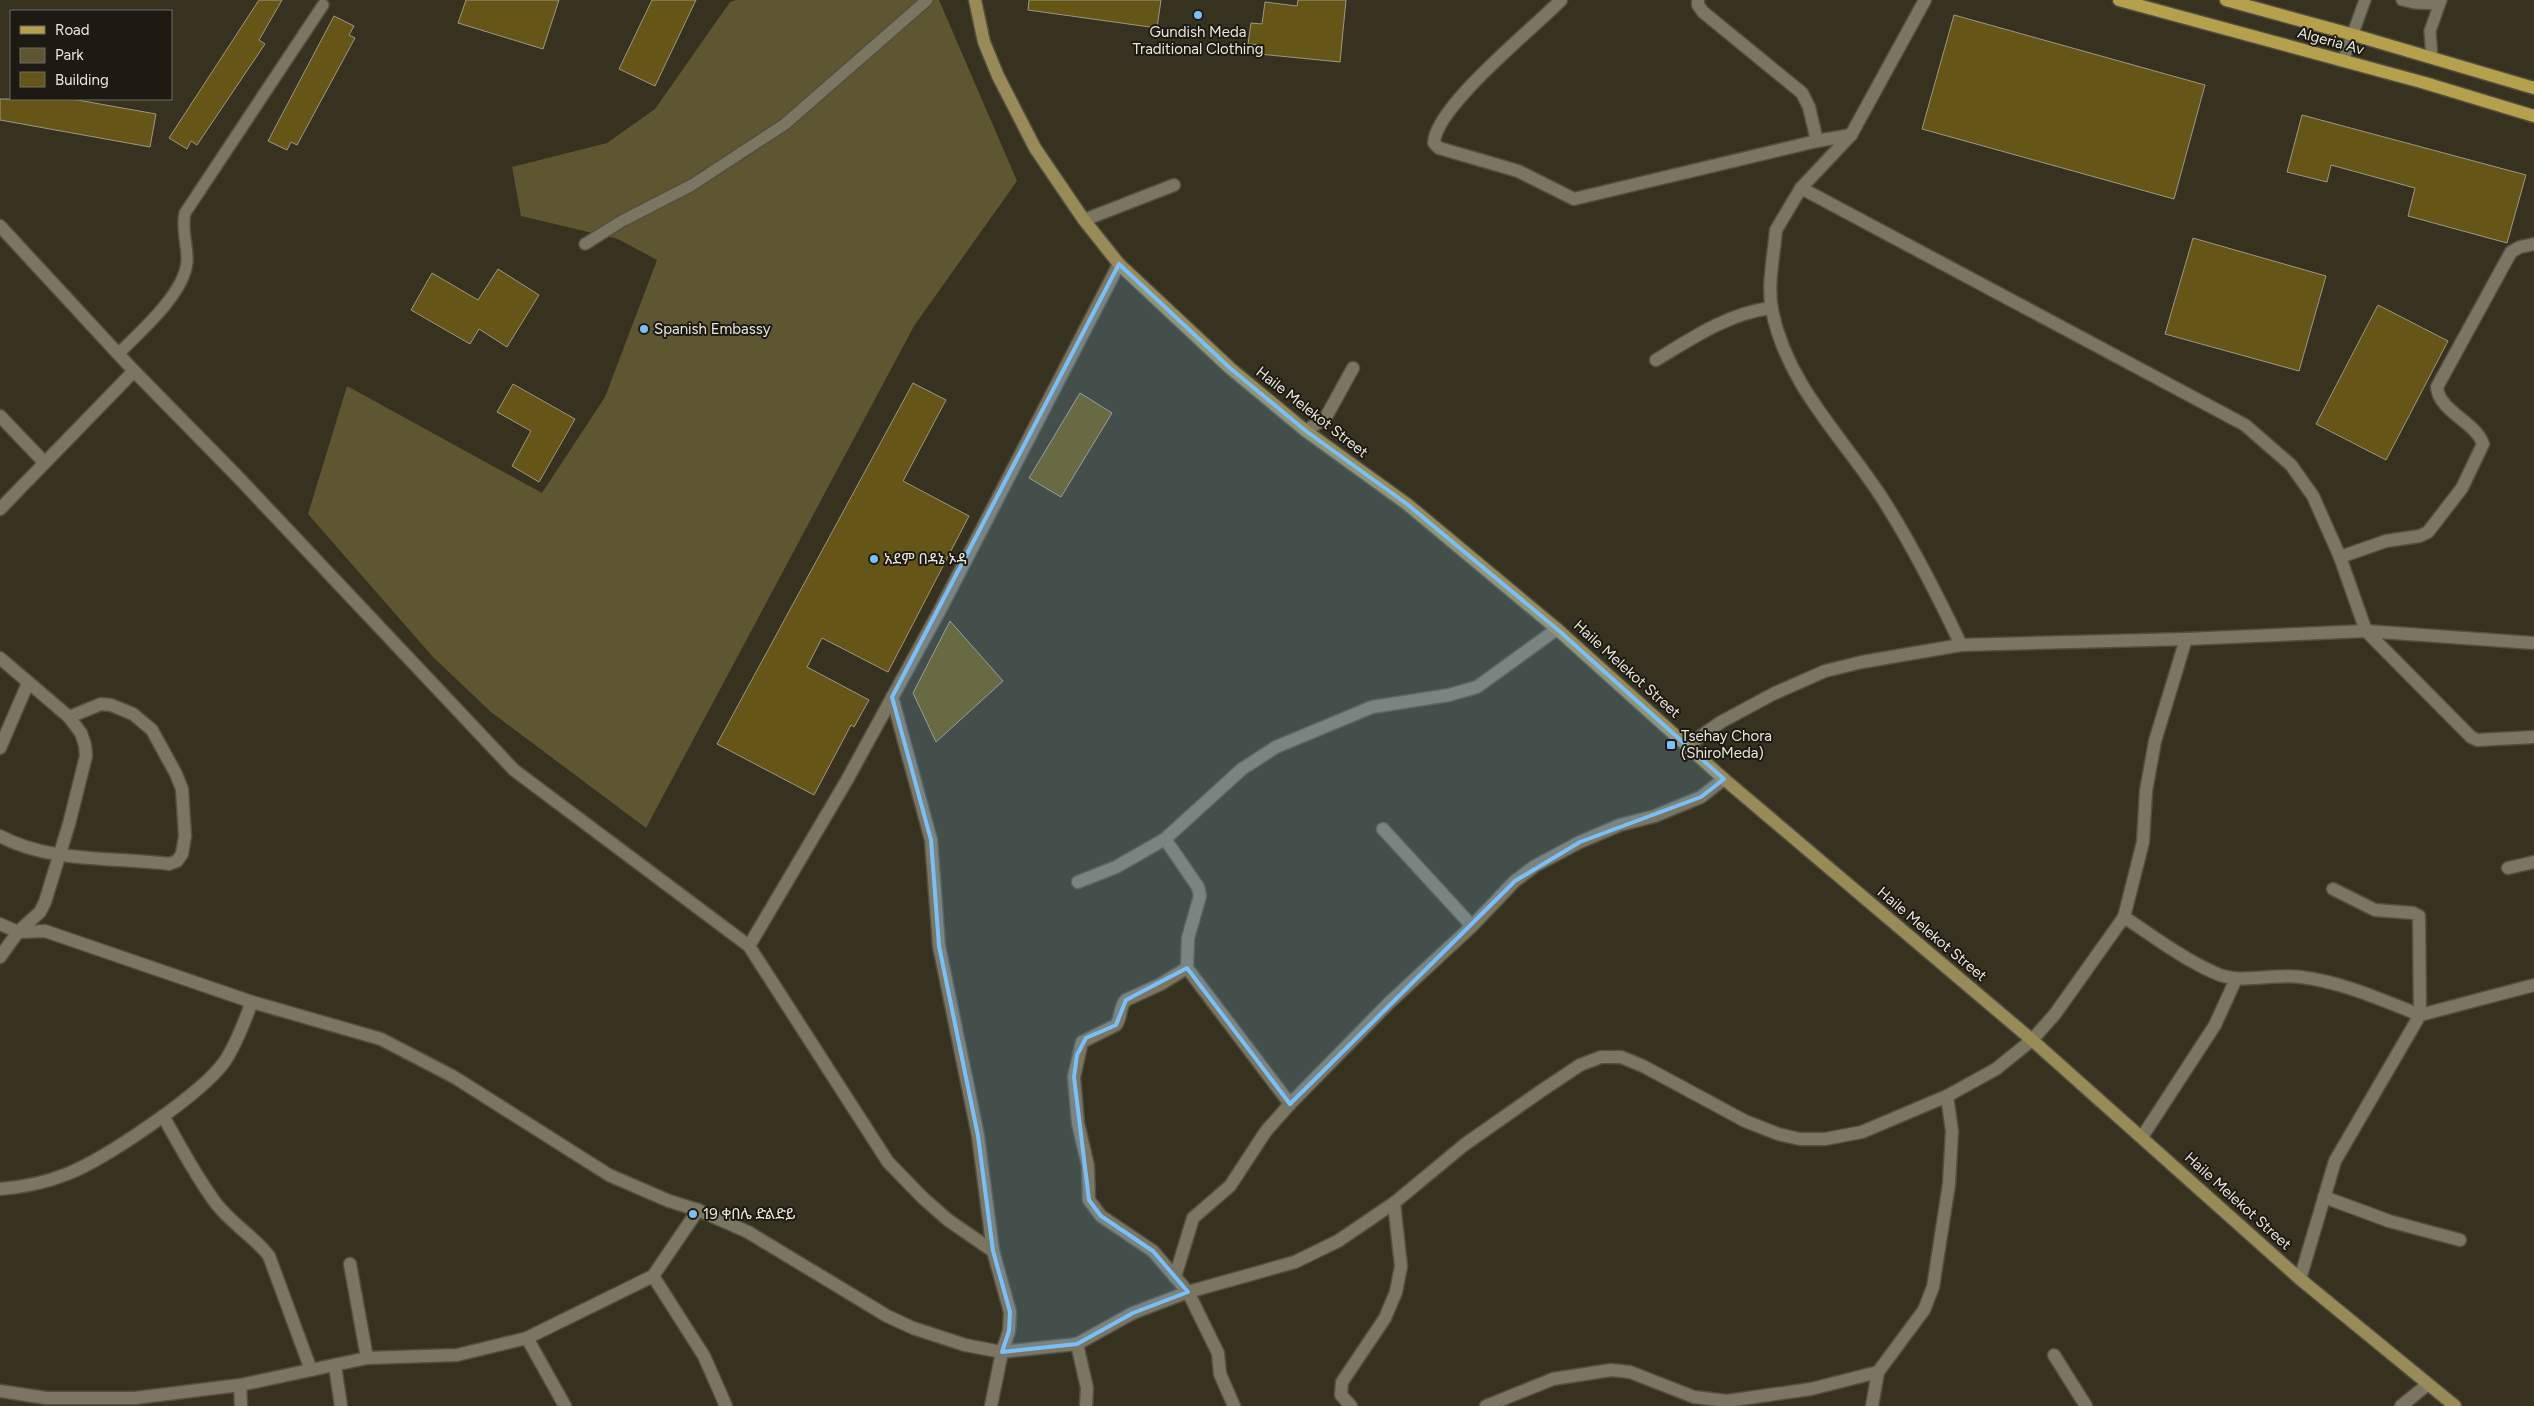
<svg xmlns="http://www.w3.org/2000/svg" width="2534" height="1406" font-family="Figtree,'Noto Sans Ethiopic',sans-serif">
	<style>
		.green { fill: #5e5531 }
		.building { fill: #655617; stroke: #9d9783 }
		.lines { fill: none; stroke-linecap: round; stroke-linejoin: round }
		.service-casing { stroke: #534f40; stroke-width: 14 }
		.minor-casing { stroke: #534f40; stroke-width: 15 }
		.secondary-casing { stroke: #534f40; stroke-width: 15 }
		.primary-casing { stroke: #534f40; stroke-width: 15 }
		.service { stroke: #7b7662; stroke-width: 11 }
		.minor { stroke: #7b7662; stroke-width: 12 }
		.secondary { stroke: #988b57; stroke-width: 12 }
		.primary { stroke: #b5a04c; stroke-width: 12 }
		.marked { fill: #79bff8; fill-opacity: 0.2; stroke: #79bff8; stroke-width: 4; stroke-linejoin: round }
		.poi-dot { fill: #79bff8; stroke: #1c1a12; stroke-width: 2 }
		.labels { text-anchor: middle; stroke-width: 4; stroke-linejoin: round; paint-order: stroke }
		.poi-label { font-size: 15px; fill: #e9e6db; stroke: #1c1a12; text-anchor: start }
		.street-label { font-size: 15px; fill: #e9e6db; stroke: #1c1a12 }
	</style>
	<rect width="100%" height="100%" fill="#373220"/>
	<path class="green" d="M 736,0 L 939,0 L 1017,181 L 914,326 L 646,828 L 491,712 L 433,657 L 308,514 L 347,386 L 542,493 L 605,397 L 657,260 L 618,239 L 521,216 L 512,167 L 607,143 L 655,109 L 730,2 Z"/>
	<g class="building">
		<path d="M 259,0 L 282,0 L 259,40 L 265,44 L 197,145 L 191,141 L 187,149 L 169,138 Z"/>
		<path d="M 466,0 L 559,0 L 543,49 L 458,23 Z"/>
		<path d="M 652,0 L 696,0 L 655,86 L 619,69 Z"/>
		<path d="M 1029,0 L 1161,0 L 1157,28 L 1028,10 Z"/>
		<path d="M 1298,0 L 1346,0 L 1340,62 L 1259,54 L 1260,45 L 1248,44 L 1251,23 L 1262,24 L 1265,2 L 1297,6 Z"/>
		<path d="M 1954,15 L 2205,85 L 2174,199 L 1922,129 Z"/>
		<path d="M 334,16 L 354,26 L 349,35 L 355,38 L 297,145 L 291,142 L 287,150 L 268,141 Z"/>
		<path d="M 0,99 L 72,99 L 156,114 L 150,147 L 0,120 Z"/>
		<path d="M 2302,115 L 2526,175 L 2507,243 L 2408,216 L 2415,188 L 2331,165 L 2327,182 L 2287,172 Z"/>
		<path d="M 2193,238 L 2326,276 L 2299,371 L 2165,334 Z"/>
		<path d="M 498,269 L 539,295 L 507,347 L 479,329 L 470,344 L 411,310 L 432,273 L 478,300 Z"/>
		<path d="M 2378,305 L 2448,341 L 2386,460 L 2316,424 Z"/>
		<path d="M 913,383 L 946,400 L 903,481 L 969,516 L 888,672 L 822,638 L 807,667 L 869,700 L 854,727 L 851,725 L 814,795 L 717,744 Z"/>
		<path d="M 513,384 L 575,419 L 539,482 L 512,466 L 531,431 L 497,412 Z"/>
		<path d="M 1080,393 L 1112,413 L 1061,497 L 1029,478 Z"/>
		<path d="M 950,621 L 1003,681 L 936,742 L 913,693 Z"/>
	</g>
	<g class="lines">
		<defs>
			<g id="service">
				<path d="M 2402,0 L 2415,3 L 2439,4"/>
				<path d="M 2432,58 L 2430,31 L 2441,0"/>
				<path d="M 2343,61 L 2365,0"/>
				<path d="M 585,244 L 622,221 L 692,185 L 785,124 L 927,0"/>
				<path d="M 118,354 C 140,332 184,294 187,262 C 188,246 181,229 185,213 L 323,5"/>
			</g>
			<g id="minor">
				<path d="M 1561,0 C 1534,28 1435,107 1434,143 L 1439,148 L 1518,171 L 1574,199 L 1817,141 L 1851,135"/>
				<path d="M 1698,0 L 1698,5 L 1703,12 L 1802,93 L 1809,107 L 1817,141"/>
				<path d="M 1925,0 L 1851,135 L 1801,188 L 1776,230 C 1774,255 1767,285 1772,310 C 1787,386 1844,438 1884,501 C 1913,547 1938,596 1961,645"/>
				<path d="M 1801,188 L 2245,425 L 2291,465 L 2313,496 L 2340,557 L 2366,631 L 2471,737 L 2477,740 L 2534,737"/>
				<path d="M 1084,220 L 1174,185"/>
				<path d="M 0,226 L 134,371 L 237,476 L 514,770 L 749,946 L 888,1162 L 923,1198 L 948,1220 L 993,1251 L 1010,1312 L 1009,1331 L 1002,1352 L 991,1406"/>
				<path d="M 1656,360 C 1692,338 1729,313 1771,308"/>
				<path d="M 0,416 L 44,462"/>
				<path d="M 1306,431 L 1326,417 L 1353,368"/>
				<path d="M 0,509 L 134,371"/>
				<path d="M 2340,557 L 2386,541 L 2420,536 L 2428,532 L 2462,488 L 2483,444 C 2475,421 2439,412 2437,387 L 2511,252 L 2520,247 L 2534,244"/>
				<path d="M 0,658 L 69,717 L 81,733 L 85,745 L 86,756 L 69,824 L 45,902 L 40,912 L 18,932 L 0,957"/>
				<path d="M 892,697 L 931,840 L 939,946 L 978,1136 L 993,1251"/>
				<path d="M 1687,746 L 1721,722 L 1773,694 L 1825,671 L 1862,662 L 1961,645 L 2186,639 L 2366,631 L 2534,643"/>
				<path d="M 0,748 L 28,683"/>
				<path d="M 1383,829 L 1472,926"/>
				<path d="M 0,836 C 50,863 114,857 169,864 L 177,861 L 182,854 L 185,836 L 182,789 L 176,774 L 152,730 L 133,714 L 111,705 L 101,704 L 69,717"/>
				<path d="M 2508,868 L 2534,862"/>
				<path d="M 1078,882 L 1116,867 L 1165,839"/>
				<path d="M 2124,917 L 2143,842 L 2146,791 L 2155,741 L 2186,639"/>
				<path d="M 0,924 L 18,932 L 45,931 L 252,1002 L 381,1039 L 454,1077 L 609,1175 L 669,1201 L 698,1210 L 748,1232 L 887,1316 L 913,1328 L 965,1345 L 1002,1352 L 1077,1344 L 1133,1313 L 1188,1292 L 1295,1262 L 1338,1241 L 1394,1203 L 1464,1145 L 1541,1091 L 1580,1065 L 1601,1057 L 1621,1057 L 1643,1066 L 1745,1121 L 1778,1134 L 1800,1139 L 1825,1139 L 1862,1132 L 1947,1096 L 1996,1069 L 2032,1040 L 2055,1014 L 2124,917 C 2153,936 2183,959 2215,973 C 2241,985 2272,973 2301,977 C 2342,982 2382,1000 2420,1015 L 2419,916 L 2413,913 L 2375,910 L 2333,889"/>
				<path d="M 749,946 L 847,780 L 941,608 L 1119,264"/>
				<path d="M 1187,968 L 1188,938 L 1200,896 L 1198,887 L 1165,839 L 1242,769 L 1276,747 L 1372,707 L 1449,695 L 1477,687 L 1557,629"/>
				<path d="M 163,1116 C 179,1144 195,1175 215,1202 C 230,1223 254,1236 269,1256 L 311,1370"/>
				<path d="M 2142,1137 L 2215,1025 L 2236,979"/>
				<path d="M 0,1189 C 23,1187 45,1183 67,1174 C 105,1159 202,1094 225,1061 C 237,1043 244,1022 252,1002"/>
				<path d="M 2324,1197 L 2389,1221 L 2460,1240"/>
				<path d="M 350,1264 L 367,1358"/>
				<path d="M 653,1276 L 704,1356 L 726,1406"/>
				<path d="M 1175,1277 L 1193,1218 L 1230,1186 L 1266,1131 L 1290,1104"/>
				<path d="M 2300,1279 L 2335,1161 L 2420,1015 L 2534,985"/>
				<path d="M 527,1338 L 565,1406"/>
				<path d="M 1077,1344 L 1087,1388 L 1086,1406"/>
				<path d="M 2054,1355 L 2086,1406"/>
				<path d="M 335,1366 L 341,1406"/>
				<path d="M 240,1385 L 241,1406"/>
				<path d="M 0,1391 L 46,1398 L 135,1398 L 240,1385 L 367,1358 L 457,1355 L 527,1338 L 653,1276 L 698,1210"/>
				<path d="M 1234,1406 L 1220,1374 L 1218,1353 L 1188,1292 L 1153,1251 L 1101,1216 L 1089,1200 L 1088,1166 L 1078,1123 L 1074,1077 L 1082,1042 L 1116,1025 C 1122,1017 1119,1007 1126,1000 L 1161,984 L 1187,968 L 1290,1104 L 1389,1003 L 1472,926 L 1515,881 L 1535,866 L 1580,842 L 1620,825 L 1655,816 L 1701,797 L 1724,779"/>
				<path d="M 1351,1406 L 1341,1395 L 1342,1382 L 1385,1318 L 1396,1292 L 1401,1266 L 1394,1203"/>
				<path d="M 1486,1406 L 1553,1379 L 1611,1370 L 1630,1372 L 1694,1397 L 1727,1401 L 1811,1389 L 1878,1372"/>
				<path d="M 1872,1406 L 1878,1372 L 1924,1310 L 1933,1287 L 1949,1184 L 1952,1131 L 1947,1096"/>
				<path d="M 2401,1406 L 2427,1385"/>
			</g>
			<path id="secondary" d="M 975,0 L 984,42 L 998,76 L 1035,148 L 1084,220 L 1119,264 L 1230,368 L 1306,431 L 1407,504 L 1557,629 L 1724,779 L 2032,1040 L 2300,1279 L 2455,1406"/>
			<g id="primary">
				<path d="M 2119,0 L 2425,83 L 2534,116"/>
				<path d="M 2226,0 L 2354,35 L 2534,88"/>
			</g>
		</defs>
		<use href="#service" class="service-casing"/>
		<use href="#minor" class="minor-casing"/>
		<use href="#secondary" class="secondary-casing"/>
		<use href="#primary" class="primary-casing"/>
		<use href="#service" class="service"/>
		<use href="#minor" class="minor"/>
		<use href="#secondary" class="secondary"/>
		<use href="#primary" class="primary"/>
	</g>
	<path class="marked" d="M 1119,264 L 1230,368 L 1306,431 L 1407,504 L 1557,629 L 1724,779 L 1701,797 L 1580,842 L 1515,881 L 1290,1104 L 1187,968 L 1126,1000 L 1116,1025 L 1086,1038 L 1077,1055 L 1074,1077 L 1089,1200 L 1101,1216 L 1153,1251 L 1188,1292 L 1133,1313 L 1077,1344 L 1002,1352 L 1009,1331 L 1010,1312 L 993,1251 L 978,1136 L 939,946 L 931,840 L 892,697 Z"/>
	<g class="poi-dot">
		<circle cx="1198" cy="15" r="5"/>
		<circle cx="644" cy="329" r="5"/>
		<circle cx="874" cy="559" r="5"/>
		<rect x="1666" y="740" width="10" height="10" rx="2.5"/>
		<circle cx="693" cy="1214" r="5"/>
	</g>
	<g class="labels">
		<g class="poi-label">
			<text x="1198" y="37" text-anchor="middle">Gundish Meda<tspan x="1198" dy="17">Traditional Clothing</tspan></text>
			<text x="654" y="334">Spanish Embassy</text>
			<text x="884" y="564">አደም በዳኔ ኦዳ</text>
			<text x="1681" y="741">Tsehay Chora<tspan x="1681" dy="17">(ShiroMeda)</tspan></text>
			<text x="703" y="1219">19 ቀበሌ ድልድይ</text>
		</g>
		<g class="street-label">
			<text transform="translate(2331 41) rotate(15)" y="5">Algeria Av</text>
			<text transform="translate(1312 412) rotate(38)" y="5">Haile Melekot Street</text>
			<text transform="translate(1627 669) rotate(42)" y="5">Haile Melekot Street</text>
			<text transform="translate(1932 934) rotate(40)" y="5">Haile Melekot Street</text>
			<text transform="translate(2238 1201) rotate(42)" y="5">Haile Melekot Street</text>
		</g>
	</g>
	<rect x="10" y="10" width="162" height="90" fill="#1c1a12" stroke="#6e6c62"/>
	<rect x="20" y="26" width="25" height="8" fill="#b5a04c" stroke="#6e6c62"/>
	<text x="55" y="35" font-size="15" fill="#e9e6db">Road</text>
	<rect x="20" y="48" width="25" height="15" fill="#5e5531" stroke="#6e6c62"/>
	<text x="55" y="60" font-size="15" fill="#e9e6db">Park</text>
	<rect x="20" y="72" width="25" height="15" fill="#655617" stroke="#6e6c62"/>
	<text x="55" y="85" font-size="15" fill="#e9e6db">Building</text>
</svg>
